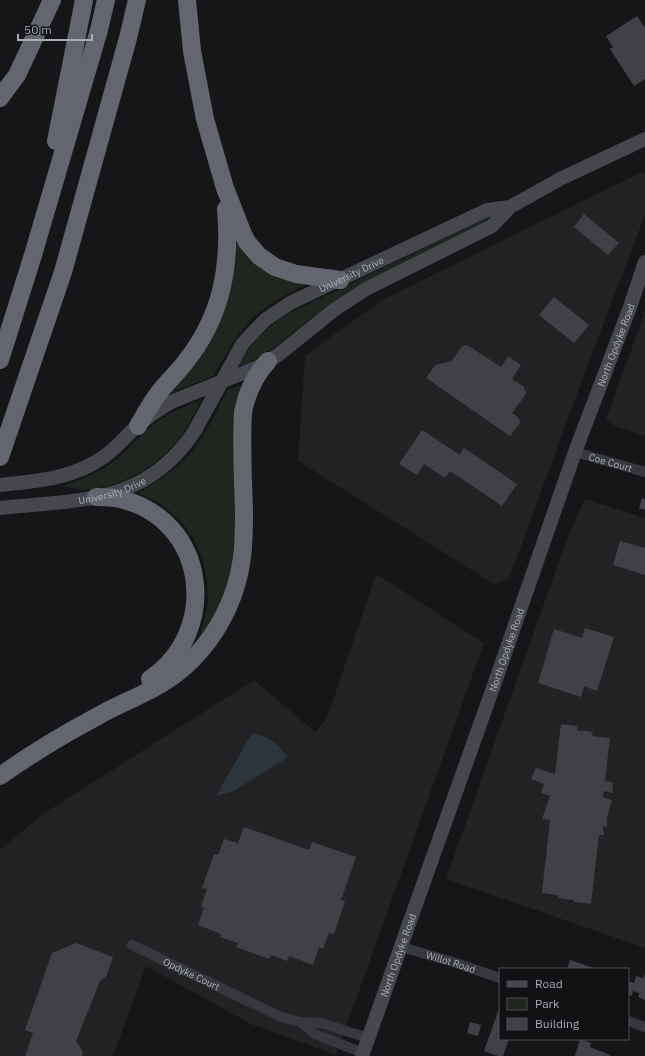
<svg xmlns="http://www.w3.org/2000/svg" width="645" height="1056" font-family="'IBM Plex Sans',sans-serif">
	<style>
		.built { fill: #222225 }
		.green { fill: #1e261f }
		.water { fill: #2c353c }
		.building { fill: #404145 }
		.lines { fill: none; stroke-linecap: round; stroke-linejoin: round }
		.minor { stroke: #37383d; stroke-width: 10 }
		.secondary { stroke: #45474d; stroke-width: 14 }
		.motorway { stroke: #63666e; stroke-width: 18 }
		.labels { text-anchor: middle; stroke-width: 3; stroke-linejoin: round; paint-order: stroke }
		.street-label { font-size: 10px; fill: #a8adb8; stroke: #111113 }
	</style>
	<rect width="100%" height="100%" fill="#161618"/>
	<g class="built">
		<path d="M 642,172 L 645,176 L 645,215 L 584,375 L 509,579 L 494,584 L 298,461 L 305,356 L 382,300 Z"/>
		<path d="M 645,312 L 645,436 L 614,426 L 606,419 Z"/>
		<path d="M 585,499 L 645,518 L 645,948 L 446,879 L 568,536 Z"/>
		<path d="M 376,574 L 484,643 L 336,1055 L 251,1024 L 146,966 L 113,1056 L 0,1056 L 0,850 L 43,814 L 254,680 L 315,732 L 327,718 Z"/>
	</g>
	<g class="green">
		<path d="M 490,216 L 491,218 L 479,225 L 361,284 L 325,308 L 269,351 L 250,362 L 239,366 C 248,345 266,329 284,316 Z"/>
		<path d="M 235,240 L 239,240 L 307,284 L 274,301 L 253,317 L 236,337 L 213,376 L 168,394 L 182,377 Z"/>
		<path d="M 245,384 L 238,551 L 227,596 L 199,640 L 208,603 L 207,580 L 203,560 L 194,539 L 180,520 L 161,504 L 138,493 C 162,479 186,463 201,439 C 211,424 219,406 227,390 Z"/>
		<path d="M 200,400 C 199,408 192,417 188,425 C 170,456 138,479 103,487 C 97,488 90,490 85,490 C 78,489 71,487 64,487 L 63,486 C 81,480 98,473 113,462 C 130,449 143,431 161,419 C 173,411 187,406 200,400 Z"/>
	</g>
	<path class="water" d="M 254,733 C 269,738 278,744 288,757 L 232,792 L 216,796 L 249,738 Z"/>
	<g class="building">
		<path d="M 637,16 L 645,28 L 645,79 L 634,86 L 610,49 L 613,47 L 606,36 Z"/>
		<path d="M 584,214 L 619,243 L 608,255 L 574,227 Z"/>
		<path d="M 554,297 L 589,325 L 574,343 L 539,315 Z"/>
		<path d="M 467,345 L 501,367 L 508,356 L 521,365 L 512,379 L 524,387 L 526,394 L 512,413 L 519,418 L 520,423 L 510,436 L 426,378 L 435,365 L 452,361 L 462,346 Z"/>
		<path d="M 422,430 L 460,455 L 464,448 L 517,484 L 502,506 L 450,471 L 445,478 L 424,464 L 417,475 L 399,464 Z"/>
		<path d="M 642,498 L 645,499 L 645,510 L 639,508 Z"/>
		<path d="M 620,541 L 645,548 L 645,575 L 613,565 Z"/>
		<path d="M 585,628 L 614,637 L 597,691 L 584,686 L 581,697 L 538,683 L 554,629 L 582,638 Z"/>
		<path d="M 561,724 L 577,726 L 577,730 L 593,732 L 592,736 L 610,738 L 605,781 L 612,782 L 613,793 L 604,791 L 603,797 L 612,800 L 607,817 L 607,827 L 604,826 L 603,829 L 604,835 L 599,835 L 591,904 L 574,902 L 574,900 L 558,898 L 558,895 L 542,893 L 550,820 L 542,819 L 550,796 L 541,793 L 544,784 L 531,779 L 536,768 L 555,774 Z"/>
		<path d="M 244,827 L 309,850 L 312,842 L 356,857 L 341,900 L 345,901 L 334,934 L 329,933 L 323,949 L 319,947 L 313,965 L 289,956 L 287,961 L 271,955 L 269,959 L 236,947 L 238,943 L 220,937 L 221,934 L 198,925 L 204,908 L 201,907 L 207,889 L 202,888 L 214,854 L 218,855 L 224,839 L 238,843 Z"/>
		<path d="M 76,943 L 113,957 L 106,977 L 100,981 L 76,1041 L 83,1052 L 82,1056 L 25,1056 L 33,1033 L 25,1030 L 52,953 Z"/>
		<path d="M 570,960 L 596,969 L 567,969 Z"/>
		<path d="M 645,974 L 645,1000 L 638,997 L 639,993 L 633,991 L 632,996 L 628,994 L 628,981 L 634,983 L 636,976 L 643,978 Z"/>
		<path d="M 500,1006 L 500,1039 L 509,1039 L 503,1056 L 498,1056 L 484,1051 Z"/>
		<path d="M 470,1022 L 481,1025 L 478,1036 L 467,1033 Z"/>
		<path d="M 580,1039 L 591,1043 L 590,1047 L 610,1055 L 610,1056 L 575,1056 Z"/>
	</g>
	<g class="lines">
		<g class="minor">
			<path id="s1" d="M 575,452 L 645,472"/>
			<path id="s2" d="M 132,945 L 281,1017 L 301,1022 L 321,1023 L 368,1038"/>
			<path id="s3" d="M 401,947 L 450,961 L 500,978"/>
			<path d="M 628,1021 L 645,1027"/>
			<path d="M 301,1022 L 315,1034 L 363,1053"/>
		</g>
		<g class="secondary">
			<path d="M 0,485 C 37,481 73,479 105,456 C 117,447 127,435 138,425 C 149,416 159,409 171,402 L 258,367 L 278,355 L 334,310 L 366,289 L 492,226 L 510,207 L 562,178 L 645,139"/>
			<path id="s4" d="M 0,508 C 79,499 144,506 194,432 L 243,343 L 265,320 L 290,303 L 487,210 L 510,207"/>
			<path id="s5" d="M 362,1056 L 494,685 L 575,452 L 630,307 L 645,262"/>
		</g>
		<g class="motorway">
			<path d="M 187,0 L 192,51 L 205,119 L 225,188 L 243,234 L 247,242 L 259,256 L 275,267 L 296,274 L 340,280"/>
			<path d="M 0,98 L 17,75 L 52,0"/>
			<path d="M 56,141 L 84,0"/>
			<path d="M 0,360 L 33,255 L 99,30 L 106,0"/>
			<path d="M 138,426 C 145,414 152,401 161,390 C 169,380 179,371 187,360 C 222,315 231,265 226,209"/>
			<path d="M 0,457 L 63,272 L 128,38 L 137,0"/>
			<path d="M 96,497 C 104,497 113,497 120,499 C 207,519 221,631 150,679"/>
			<path d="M 0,776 C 31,754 64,734 98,716 C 115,706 134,699 152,689 C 202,663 235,612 242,557 C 244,542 244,527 244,511 C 243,478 241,445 243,412 C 247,392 254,376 268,361"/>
		</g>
	</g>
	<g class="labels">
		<g class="street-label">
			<text dy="4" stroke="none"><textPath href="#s4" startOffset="449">University Drive</textPath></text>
			<text dy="4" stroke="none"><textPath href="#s5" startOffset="755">North Opdyke Road</textPath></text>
			<text dy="4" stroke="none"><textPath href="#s1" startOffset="37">Coe Court</textPath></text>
			<text dy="4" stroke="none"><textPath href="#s4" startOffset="114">University Drive</textPath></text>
			<text dy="4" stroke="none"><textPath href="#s5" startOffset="431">North Opdyke Road</textPath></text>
			<text dy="4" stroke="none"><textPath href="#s5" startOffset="107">North Opdyke Road</textPath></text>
			<text dy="4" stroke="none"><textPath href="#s3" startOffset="52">Willot Road</textPath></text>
			<text dy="4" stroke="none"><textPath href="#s2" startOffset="66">Opdyke Court</textPath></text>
		</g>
	</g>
	<rect x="499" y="968" width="130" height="72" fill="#111113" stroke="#4d4f55"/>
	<rect x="507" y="981" width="20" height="6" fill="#45474d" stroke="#4d4f55"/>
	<text x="535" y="988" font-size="12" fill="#a8adb8">Road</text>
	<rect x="507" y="998" width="20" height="12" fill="#1e261f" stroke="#4d4f55"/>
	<text x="535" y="1008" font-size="12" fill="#a8adb8">Park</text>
	<rect x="507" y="1018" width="20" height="12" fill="#404145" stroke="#4d4f55"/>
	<text x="535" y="1028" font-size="12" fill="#a8adb8">Building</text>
	<path d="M18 34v6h74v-6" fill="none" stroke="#a8adb8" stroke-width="2"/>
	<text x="24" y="34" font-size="12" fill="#a8adb8" stroke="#111113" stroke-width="3" paint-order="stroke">50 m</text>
</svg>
